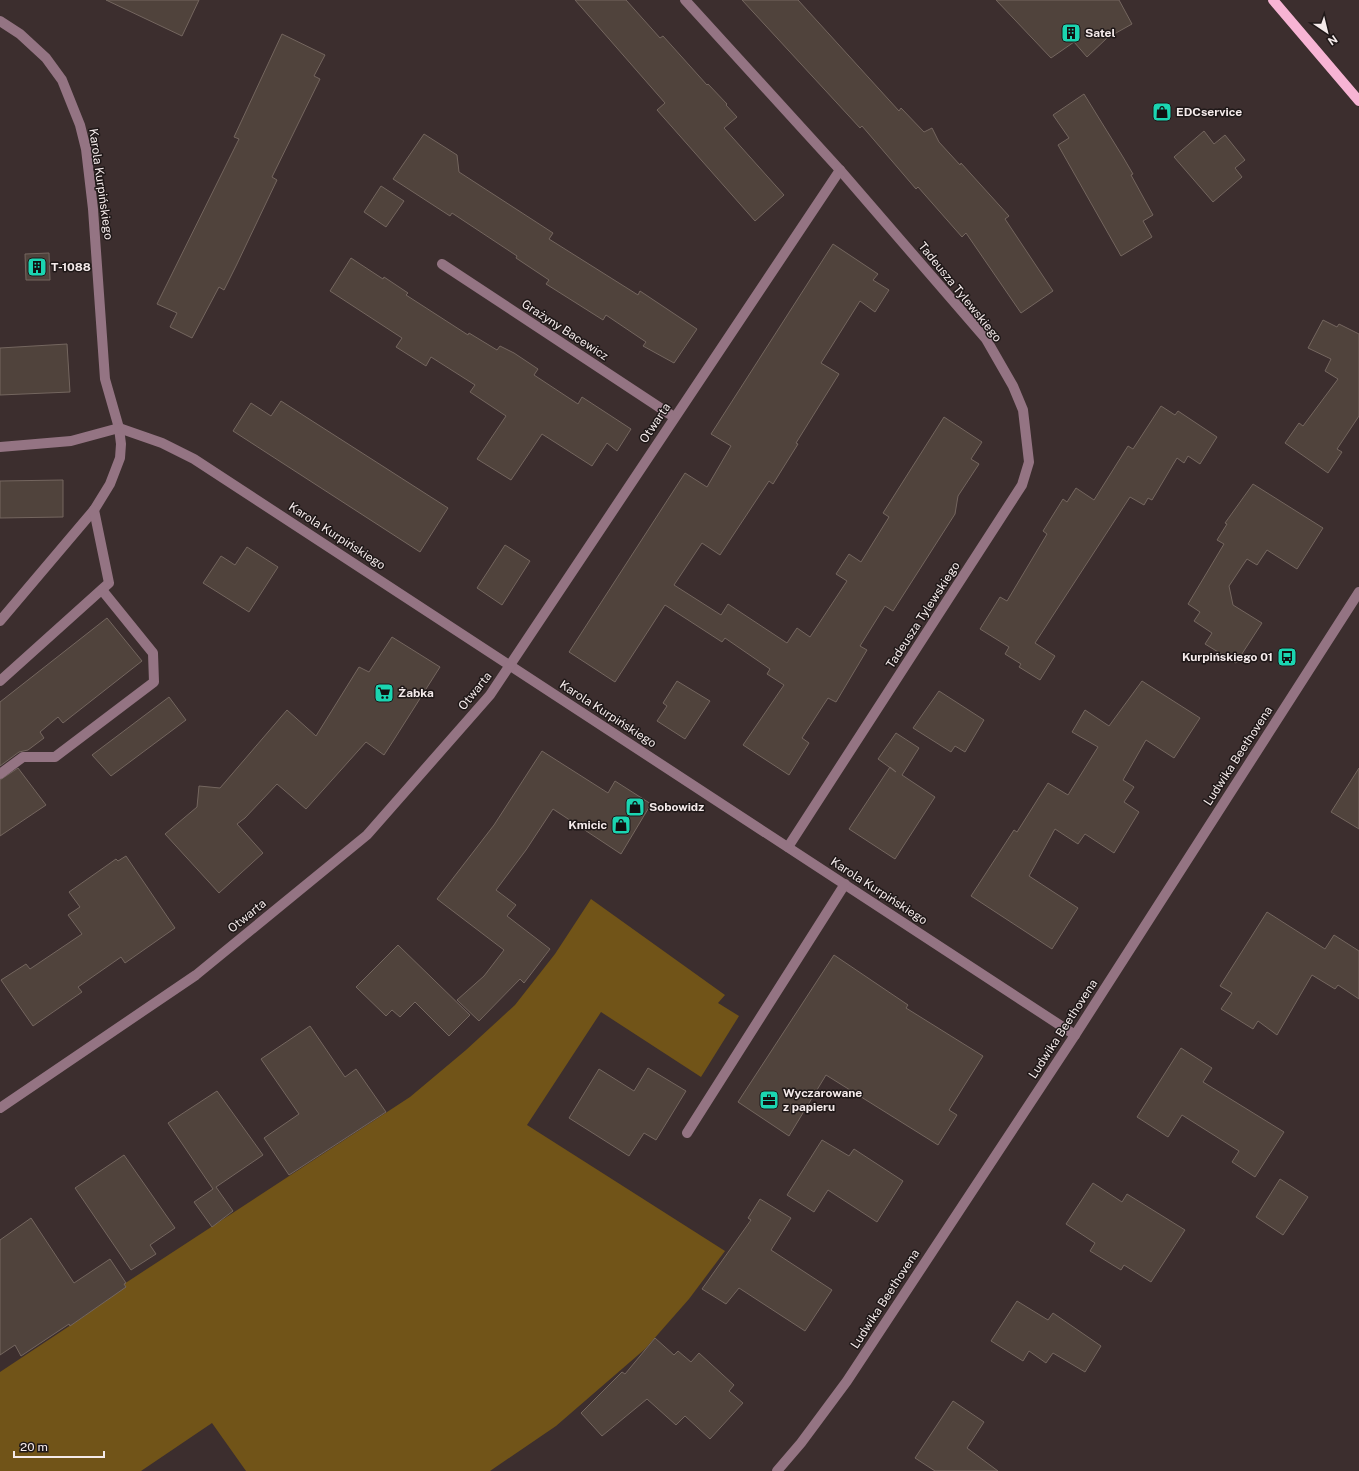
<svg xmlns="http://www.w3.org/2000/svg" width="1359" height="1471" font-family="'Public Sans',sans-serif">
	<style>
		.green { fill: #715418 }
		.building { fill: #50433c; stroke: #74665f }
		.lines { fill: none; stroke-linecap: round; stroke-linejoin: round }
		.minor { stroke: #947483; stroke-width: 10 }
		.major { stroke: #f7b4d4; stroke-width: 10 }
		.labels { text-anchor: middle; stroke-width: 3; stroke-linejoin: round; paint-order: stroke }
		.poi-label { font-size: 12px; font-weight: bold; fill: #f4eaea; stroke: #1f1818; text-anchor: start }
		.street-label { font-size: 12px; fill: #f4eaea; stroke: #1f1818 }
	</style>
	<rect width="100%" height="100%" fill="#3c2e2e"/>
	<path class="green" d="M 591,899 L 725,995 L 718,1003 L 739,1016 L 701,1077 L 601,1012 L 527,1125 L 725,1251 L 689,1299 L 645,1349 L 556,1426 L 490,1471 L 246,1471 L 212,1423 L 141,1471 L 0,1471 L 0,1372 L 86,1315 L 84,1313 L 124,1284 L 410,1097 L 466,1050 L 515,1005 L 555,954 Z"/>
	<g class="building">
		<path d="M 106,0 L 199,0 L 182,36 Z"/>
		<path d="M 575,0 L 626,0 L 660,38 L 663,36 L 707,85 L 708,84 L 727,104 L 726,105 L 737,117 L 724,128 L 784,195 L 755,221 L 657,110 L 665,103 Z"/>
		<path d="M 742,0 L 798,0 L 899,111 L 901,108 L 924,132 L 932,128 L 939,142 L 960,165 L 961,163 L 1009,216 L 1005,219 L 1053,291 L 1021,313 L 966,233 L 962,237 L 918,187 L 916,189 L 862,126 L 860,128 Z"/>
		<path d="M 996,0 L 1119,0 L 1132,24 L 1107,38 L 1087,57 L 1074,42 L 1051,58 Z"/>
		<path d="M 282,34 L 325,55 L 314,76 L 320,79 L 272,177 L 277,180 L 237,264 L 224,290 L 219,287 L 192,338 L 170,327 L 177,313 L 157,304 L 239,139 L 234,137 Z"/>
		<path d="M 1084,94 L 1123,157 L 1133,174 L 1131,175 L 1153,215 L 1143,221 L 1152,237 L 1121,256 L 1058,145 L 1069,138 L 1053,115 Z"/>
		<path d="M 1204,131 L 1214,144 L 1225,135 L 1245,160 L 1235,168 L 1242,177 L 1213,202 L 1174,157 Z"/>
		<path d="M 424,134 L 457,155 L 459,172 L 553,233 L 549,239 L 638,295 L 640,291 L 697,329 L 674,363 L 643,346 L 646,342 L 606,315 L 603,320 L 546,284 L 549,280 L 516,258 L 517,256 L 452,213 L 450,216 L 393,179 Z"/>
		<path d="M 381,186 L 404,201 L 386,227 L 364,212 Z"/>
		<path d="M 833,244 L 878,274 L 873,280 L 889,290 L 875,312 L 860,301 L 821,363 L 839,374 L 796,443 L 798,444 L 773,484 L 769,481 L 720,555 L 702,543 L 674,585 L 721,615 L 728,604 L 787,643 L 797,628 L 810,637 L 847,581 L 836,574 L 849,554 L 861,562 L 889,517 L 883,513 L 944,417 L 982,442 L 971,459 L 979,464 L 958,496 L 955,514 L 893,611 L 885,606 L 860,646 L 867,650 L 836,702 L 828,698 L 802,738 L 809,743 L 789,775 L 743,745 L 784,685 L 767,674 L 770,669 L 725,638 L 722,642 L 665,605 L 615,682 L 569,652 L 685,473 L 707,487 L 731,446 L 711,434 Z"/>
		<path d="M 49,253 L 50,280 L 26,280 L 25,254 Z"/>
		<path d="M 351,258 L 383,279 L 384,277 L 408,293 L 406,295 L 468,335 L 469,333 L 497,350 L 500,346 L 514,353 L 538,369 L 534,375 L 578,404 L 582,397 L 631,429 L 617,451 L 607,443 L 592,466 L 542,434 L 511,480 L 477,459 L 506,416 L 470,392 L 475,385 L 431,357 L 426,366 L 396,347 L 402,338 L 330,291 Z"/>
		<path d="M 1323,320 L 1337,327 L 1339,324 L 1359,334 L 1359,416 L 1337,449 L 1342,452 L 1328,473 L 1285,443 L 1299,423 L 1303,426 L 1338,379 L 1325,371 L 1331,359 L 1308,348 Z"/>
		<path d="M 67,344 L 70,392 L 0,395 L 0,348 Z"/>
		<path d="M 281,401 L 448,508 L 420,552 L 233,431 L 251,403 L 271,416 Z"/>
		<path d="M 1161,406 L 1175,415 L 1178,411 L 1217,437 L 1200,464 L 1188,456 L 1184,463 L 1177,458 L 1152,500 L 1148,498 L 1144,505 L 1130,497 L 1035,643 L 1055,656 L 1040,680 L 1019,667 L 1021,664 L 1005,654 L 1009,647 L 980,629 L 1000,597 L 1007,601 L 1047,534 L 1043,531 L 1063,499 L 1067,502 L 1076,488 L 1094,500 L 1128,446 L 1133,449 Z"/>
		<path d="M 63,480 L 63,517 L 0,518 L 0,481 Z"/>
		<path d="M 1253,484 L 1323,528 L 1297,569 L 1267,550 L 1257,565 L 1247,559 L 1229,586 L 1233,605 L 1262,623 L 1236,663 L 1205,644 L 1212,633 L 1194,621 L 1200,612 L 1188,604 L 1224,544 L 1217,540 L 1227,524 L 1225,523 Z"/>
		<path d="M 505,545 L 530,561 L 502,605 L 477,588 Z"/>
		<path d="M 247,547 L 278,567 L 249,612 L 203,583 L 221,556 L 235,565 Z"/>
		<path d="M 107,618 L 142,661 L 63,723 L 58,717 L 40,732 L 44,738 L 28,750 L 19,752 L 0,766 L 0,702 Z"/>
		<path d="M 392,637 L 440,667 L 395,738 L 384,755 L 366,742 L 306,809 L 277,784 L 245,818 L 237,824 L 263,853 L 219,893 L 165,834 L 197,807 L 199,786 L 220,788 L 287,710 L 316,736 L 359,667 L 369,672 Z"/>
		<path d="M 677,681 L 710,701 L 685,739 L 657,721 L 667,706 L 663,703 Z"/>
		<path d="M 1142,681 L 1200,718 L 1174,758 L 1146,740 L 1123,780 L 1134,787 L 1124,802 L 1139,812 L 1114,853 L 1085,834 L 1078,844 L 1055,829 L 1029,876 L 1078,908 L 1052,949 L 971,896 L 1014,830 L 1017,832 L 1048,783 L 1068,795 L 1098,747 L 1072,732 L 1085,710 L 1109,726 Z"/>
		<path d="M 939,691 L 984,720 L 965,752 L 955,746 L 951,752 L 913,728 Z"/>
		<path d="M 169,697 L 186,720 L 111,776 L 92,755 Z"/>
		<path d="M 896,733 L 919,748 L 902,775 L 935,797 L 895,859 L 849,829 L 890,767 L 896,772 L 878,759 Z"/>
		<path d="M 542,751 L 608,793 L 615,781 L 651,804 L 621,854 L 553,809 L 526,850 L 496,890 L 516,905 L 507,916 L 550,949 L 524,983 L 520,979 L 479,1021 L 457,1000 L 484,976 L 504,950 L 437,899 L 494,825 Z"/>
		<path d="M 18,768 L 46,805 L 0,836 L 0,780 Z"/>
		<path d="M 1359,768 L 1359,829 L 1331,812 Z"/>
		<path d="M 126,856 L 175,928 L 125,963 L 121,957 L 78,987 L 82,992 L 33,1026 L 1,980 L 26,964 L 30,969 L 82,934 L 68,915 L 80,907 L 69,892 L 116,859 L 118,861 Z"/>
		<path d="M 1267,912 L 1325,949 L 1334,935 L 1359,951 L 1359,999 L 1338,985 L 1335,989 L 1312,975 L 1277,1035 L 1258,1021 L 1253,1029 L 1221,1009 L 1232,993 L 1220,986 Z"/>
		<path d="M 398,945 L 470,1015 L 449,1036 L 415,1002 L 400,1017 L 392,1010 L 386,1016 L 356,987 Z"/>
		<path d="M 834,955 L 908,1005 L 906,1008 L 983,1056 L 949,1110 L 957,1115 L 938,1145 L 826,1075 L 789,1136 L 738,1102 Z"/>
		<path d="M 310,1026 L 345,1077 L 356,1069 L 386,1112 L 289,1175 L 264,1138 L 299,1114 L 261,1059 Z"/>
		<path d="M 1181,1048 L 1212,1068 L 1203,1082 L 1284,1132 L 1255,1177 L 1232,1162 L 1239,1151 L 1182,1115 L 1168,1137 L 1137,1117 Z"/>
		<path d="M 648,1068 L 686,1091 L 656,1140 L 644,1133 L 629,1156 L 569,1118 L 599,1069 L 634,1091 Z"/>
		<path d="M 217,1091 L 263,1155 L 216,1187 L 233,1211 L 212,1227 L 194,1202 L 213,1189 L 168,1123 Z"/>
		<path d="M 822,1140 L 849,1156 L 854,1149 L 903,1181 L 877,1222 L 828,1190 L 814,1212 L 787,1195 Z"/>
		<path d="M 124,1155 L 175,1228 L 150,1245 L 156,1254 L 131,1270 L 75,1188 Z"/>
		<path d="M 1280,1179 L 1308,1197 L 1283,1235 L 1256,1217 Z"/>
		<path d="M 1093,1183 L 1122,1202 L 1127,1194 L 1185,1230 L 1151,1282 L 1124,1265 L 1121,1270 L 1090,1251 L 1095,1243 L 1066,1224 Z"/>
		<path d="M 760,1199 L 791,1218 L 771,1250 L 832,1290 L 805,1331 L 739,1288 L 726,1304 L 702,1289 L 751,1220 L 748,1218 Z"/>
		<path d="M 31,1218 L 74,1283 L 110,1259 L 126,1283 L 124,1284 L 126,1287 L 70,1326 L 69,1324 L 21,1356 L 15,1345 L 0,1355 L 0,1240 Z"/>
		<path d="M 1017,1301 L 1048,1320 L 1053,1313 L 1101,1346 L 1085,1372 L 1053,1353 L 1046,1363 L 1029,1351 L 1023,1361 L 991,1341 Z"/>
		<path d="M 655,1338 L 674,1355 L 678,1351 L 691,1362 L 699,1353 L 734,1385 L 729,1391 L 743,1403 L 710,1439 L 685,1416 L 676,1425 L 647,1399 L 602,1436 L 581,1413 L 622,1372 L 625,1374 Z"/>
		<path d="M 953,1401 L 984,1422 L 967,1448 L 998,1471 L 935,1471 L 915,1458 Z"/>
	</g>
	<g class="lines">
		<g class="minor">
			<path d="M 685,0 L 840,170 L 986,339 L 1013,386 L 1023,410 L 1029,462 L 1022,485 L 788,847"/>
			<path d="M 0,21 L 20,34 L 46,58 L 62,80 L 80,125 L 86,149 L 93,209 L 105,379 L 119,428 L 121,444 L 120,458 L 110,484 L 94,510 L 0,621"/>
			<path d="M 442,264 L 674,417"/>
			<path d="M 0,447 L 71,441 L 119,428 L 162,443 L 194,459 L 1075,1035"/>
			<path d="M 0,681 L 109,583 L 94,510"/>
			<path d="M 0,774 L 23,757 L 55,757 L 154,682 L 153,653 L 102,590"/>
			<path d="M 0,1108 L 196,975 L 367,835 L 490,695 L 840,170"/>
			<path d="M 687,1133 L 845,884"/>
			<path d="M 777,1471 L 801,1443 L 847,1381 L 1075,1035 L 1359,592"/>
		</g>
		<path class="major" d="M 1273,0 L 1359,101"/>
	</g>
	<defs>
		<symbol id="building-square" viewBox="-11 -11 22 22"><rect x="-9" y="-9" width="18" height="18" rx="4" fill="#1bd5b1" stroke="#1f1818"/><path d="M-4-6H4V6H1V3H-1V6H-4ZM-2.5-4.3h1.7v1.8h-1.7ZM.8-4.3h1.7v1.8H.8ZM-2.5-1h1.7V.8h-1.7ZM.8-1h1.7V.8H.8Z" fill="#111"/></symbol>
		<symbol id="shop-square" viewBox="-11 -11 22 22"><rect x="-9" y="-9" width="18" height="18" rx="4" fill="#1bd5b1" stroke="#1f1818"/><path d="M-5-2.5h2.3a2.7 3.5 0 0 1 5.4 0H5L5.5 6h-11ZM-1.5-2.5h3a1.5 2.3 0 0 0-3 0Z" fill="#111"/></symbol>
		<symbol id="bus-square" viewBox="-11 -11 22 22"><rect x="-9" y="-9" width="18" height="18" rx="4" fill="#1bd5b1" stroke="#1f1818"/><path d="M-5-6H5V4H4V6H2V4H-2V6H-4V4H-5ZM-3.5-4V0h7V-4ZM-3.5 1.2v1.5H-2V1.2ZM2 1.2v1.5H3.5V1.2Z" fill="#111"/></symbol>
		<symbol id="supermarket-square" viewBox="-11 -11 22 22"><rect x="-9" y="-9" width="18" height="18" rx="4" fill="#1bd5b1" stroke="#1f1818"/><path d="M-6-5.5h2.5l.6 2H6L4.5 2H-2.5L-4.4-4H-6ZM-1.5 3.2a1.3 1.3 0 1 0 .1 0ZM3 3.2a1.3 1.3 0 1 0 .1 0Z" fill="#111"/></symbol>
		<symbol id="office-square" viewBox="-11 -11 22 22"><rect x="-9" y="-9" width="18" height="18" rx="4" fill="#1bd5b1" stroke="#1f1818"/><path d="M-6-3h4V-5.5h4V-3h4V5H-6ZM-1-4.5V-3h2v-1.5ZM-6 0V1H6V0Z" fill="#111"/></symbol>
	</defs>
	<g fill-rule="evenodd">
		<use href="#building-square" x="1060" y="22" width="22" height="22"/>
		<use href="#shop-square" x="1151" y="101" width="22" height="22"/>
		<use href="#building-square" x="26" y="256" width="22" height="22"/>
		<use href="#bus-square" x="1276" y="646" width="22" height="22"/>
		<use href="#supermarket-square" x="373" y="682" width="22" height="22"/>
		<use href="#shop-square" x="624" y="796" width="22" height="22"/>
		<use href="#shop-square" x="610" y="814" width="22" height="22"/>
		<use href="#office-square" x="758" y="1089" width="22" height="22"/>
	</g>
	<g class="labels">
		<g class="poi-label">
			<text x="1085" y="37">Satel</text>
			<text x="1176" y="116">EDCservice</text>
			<text x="51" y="271">T-1088</text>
			<text x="1273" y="661" text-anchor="end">Kurpińskiego 01</text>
			<text x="398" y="697">Żabka</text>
			<text x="649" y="811">Sobowidz</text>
			<text x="607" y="829" text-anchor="end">Kmicic</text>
			<text x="783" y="1097">Wyczarowane<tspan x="783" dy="14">z papieru</tspan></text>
		</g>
		<g class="street-label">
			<text transform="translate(101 184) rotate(82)" y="4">Karola Kurpińskiego</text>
			<text transform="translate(960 292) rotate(51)" y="4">Tadeusza Tylewskiego</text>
			<text transform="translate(565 330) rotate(33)" y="4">Grażyny Bacewicz</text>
			<text transform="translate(655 423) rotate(-56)" y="4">Otwarta</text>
			<text transform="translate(337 536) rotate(33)" y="4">Karola Kurpińskiego</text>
			<text transform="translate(923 615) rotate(-57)" y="4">Tadeusza Tylewskiego</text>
			<text transform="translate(475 691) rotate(-51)" y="4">Otwarta</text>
			<text transform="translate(608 714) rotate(33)" y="4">Karola Kurpińskiego</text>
			<text transform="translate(1238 756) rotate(-57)" y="4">Ludwika Beethovena</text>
			<text transform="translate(879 891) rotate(33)" y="4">Karola Kurpińskiego</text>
			<text transform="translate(247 916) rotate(-39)" y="4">Otwarta</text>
			<text transform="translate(1063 1029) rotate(-57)" y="4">Ludwika Beethovena</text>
			<text transform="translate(885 1299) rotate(-57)" y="4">Ludwika Beethovena</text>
		</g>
	</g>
	<g transform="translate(1327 32) rotate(145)" stroke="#1f1818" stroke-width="3" paint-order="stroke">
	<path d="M0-3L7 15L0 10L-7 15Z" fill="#f4eaea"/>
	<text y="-6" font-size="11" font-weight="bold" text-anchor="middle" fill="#f4eaea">N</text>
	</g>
	<path d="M14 1451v6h90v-6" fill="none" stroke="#f4eaea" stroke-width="2"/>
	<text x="20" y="1451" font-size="12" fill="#f4eaea" stroke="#1f1818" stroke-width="3" paint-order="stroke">20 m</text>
</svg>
